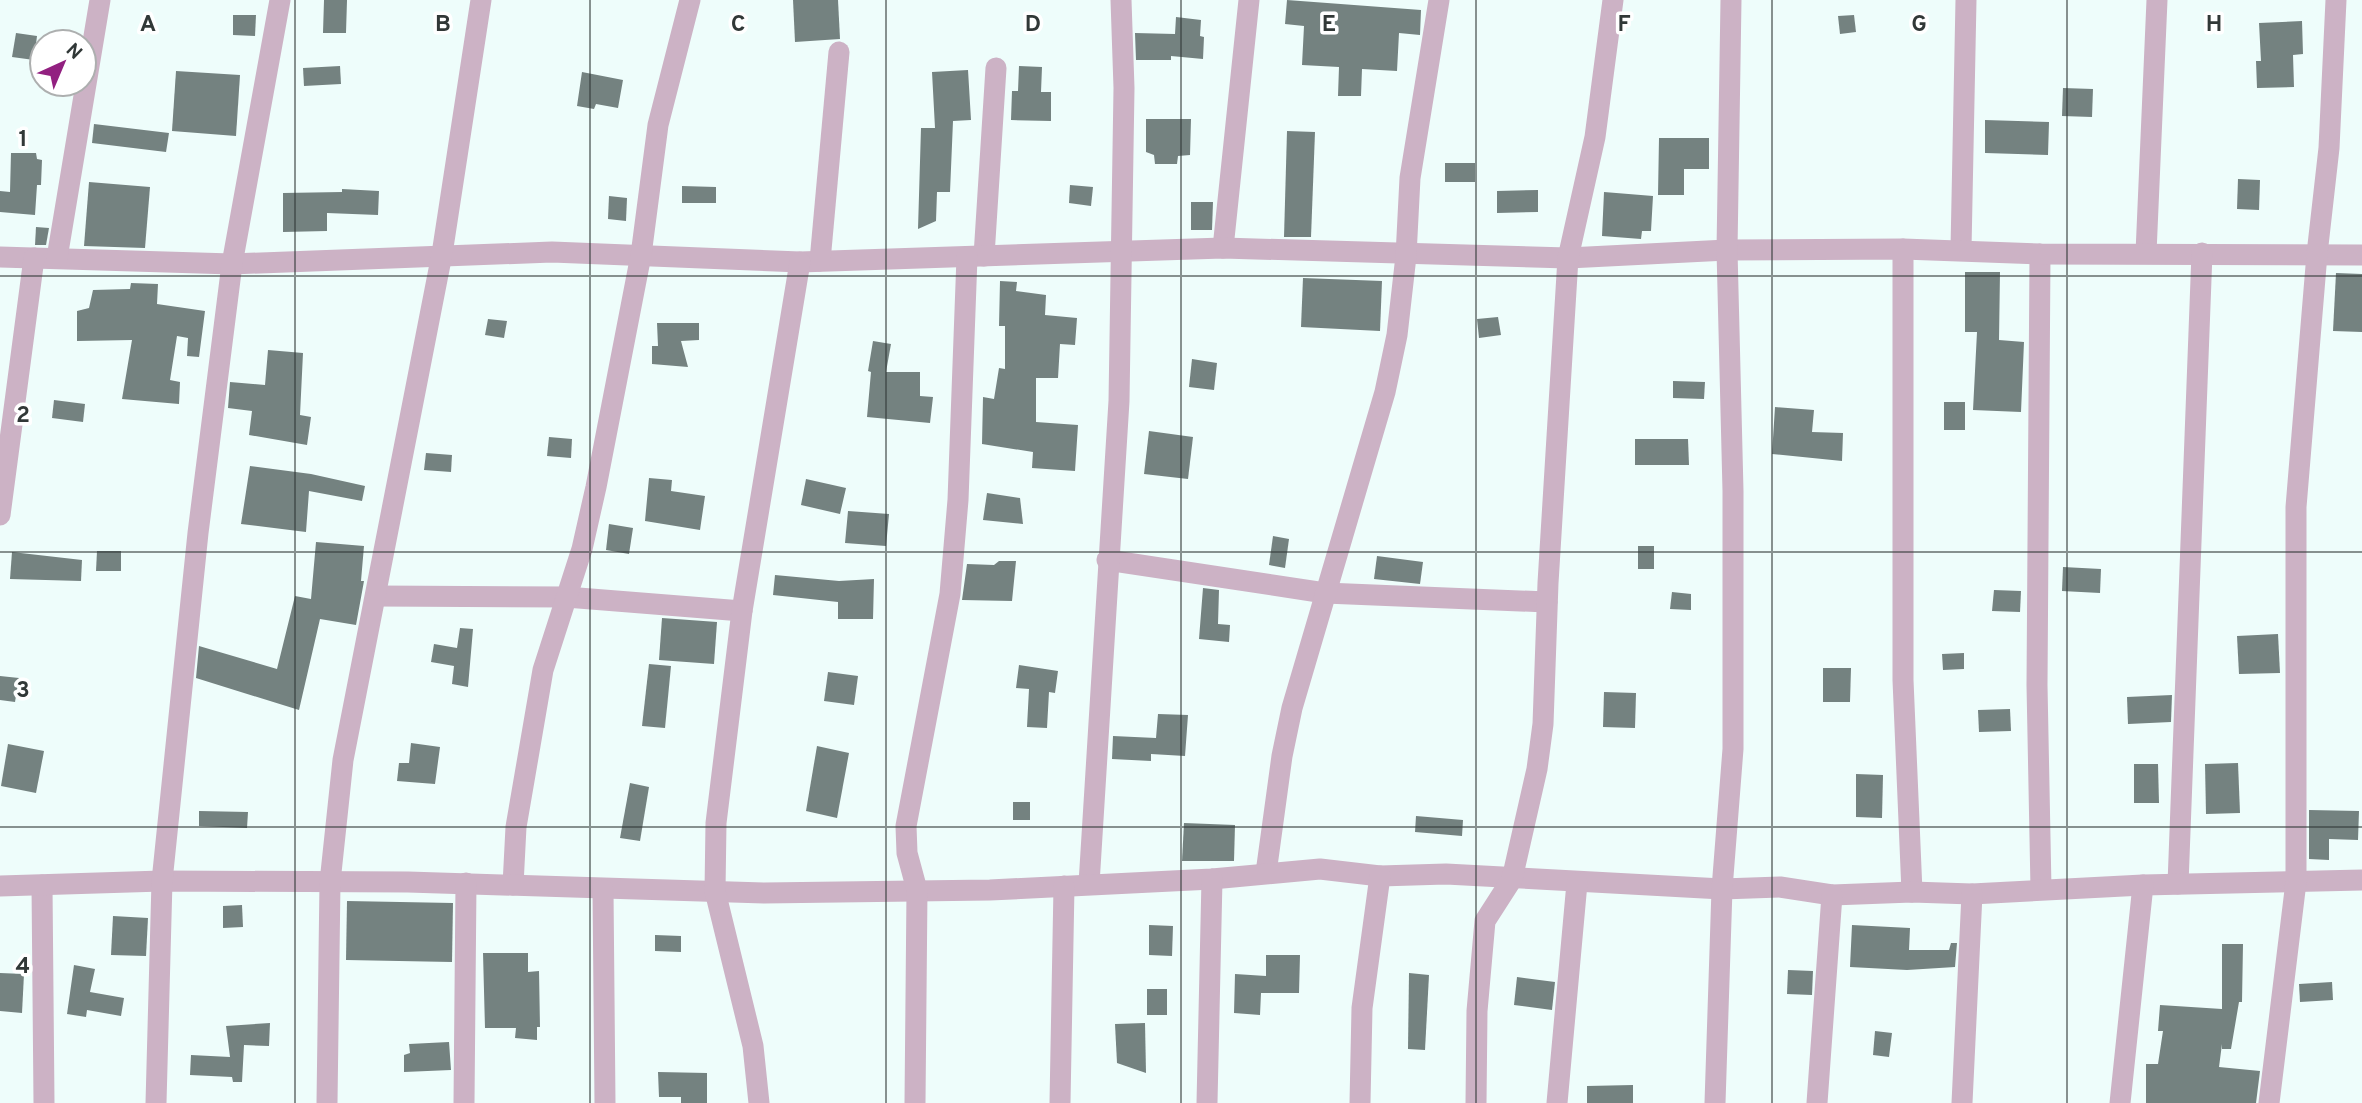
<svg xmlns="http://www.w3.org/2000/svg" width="2362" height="1103" font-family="Overpass,sans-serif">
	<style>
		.building { fill: #748280 }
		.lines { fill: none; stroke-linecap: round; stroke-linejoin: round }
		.minor { stroke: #ccb2c5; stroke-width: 21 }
		.grid { fill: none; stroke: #313837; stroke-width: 2; stroke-opacity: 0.55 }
		.grid-label { font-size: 23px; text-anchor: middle; font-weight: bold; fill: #313837; stroke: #fff; stroke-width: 7; stroke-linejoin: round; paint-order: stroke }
	</style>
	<rect width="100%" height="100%" fill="#eefdfb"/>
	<g class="building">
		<path d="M 324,0 L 347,0 L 346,33 L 323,33 Z"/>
		<path d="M 793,0 L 838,0 L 840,39 L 795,42 Z"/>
		<path d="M 1287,0 L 1421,10 L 1420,35 L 1399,33 L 1397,71 L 1362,69 L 1361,96 L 1338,96 L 1339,67 L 1302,65 L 1304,26 L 1285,24 Z"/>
		<path d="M 233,15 L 256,15 L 255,36 L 233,35 Z"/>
		<path d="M 1854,15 L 1856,32 L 1840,34 L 1838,16 Z"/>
		<path d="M 1176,17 L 1201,20 L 1200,36 L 1204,37 L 1203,59 L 1171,56 L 1171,60 L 1136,60 L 1135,33 L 1175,34 Z"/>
		<path d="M 2302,21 L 2303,54 L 2293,55 L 2294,87 L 2257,88 L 2256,61 L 2261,61 L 2259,23 Z"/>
		<path d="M 16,33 L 37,36 L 34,60 L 12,57 Z"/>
		<path d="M 340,66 L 341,84 L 304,86 L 303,68 Z"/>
		<path d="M 1019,66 L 1042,67 L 1041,92 L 1051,92 L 1051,121 L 1011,120 L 1012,91 L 1018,91 Z"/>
		<path d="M 968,70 L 971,120 L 953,121 L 950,192 L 937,192 L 936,221 L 918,229 L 921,128 L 935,128 L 932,72 Z"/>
		<path d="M 176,71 L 240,75 L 236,136 L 172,131 Z"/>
		<path d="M 582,72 L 623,80 L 618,108 L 596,104 L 594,109 L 577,106 Z"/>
		<path d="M 2063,88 L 2093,89 L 2092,117 L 2062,116 Z"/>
		<path d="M 1146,119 L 1191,119 L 1190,155 L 1178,156 L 1177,164 L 1155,164 L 1154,155 L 1146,152 Z"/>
		<path d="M 1985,120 L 2049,122 L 2048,155 L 1985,153 Z"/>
		<path d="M 94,124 L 169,133 L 166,152 L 92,143 Z"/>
		<path d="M 1287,131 L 1315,132 L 1311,237 L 1284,237 Z"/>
		<path d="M 1659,138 L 1709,138 L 1709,169 L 1684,169 L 1684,195 L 1658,195 Z"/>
		<path d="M 11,153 L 36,153 L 37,159 L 42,160 L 41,185 L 37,185 L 35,215 L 0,212 L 0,191 L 10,192 Z"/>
		<rect x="1445" y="163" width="30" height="19"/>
		<path d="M 2238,179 L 2260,180 L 2259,210 L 2237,209 Z"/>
		<path d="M 89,182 L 150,187 L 145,248 L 84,246 Z"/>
		<path d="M 1070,185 L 1093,187 L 1091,206 L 1069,203 Z"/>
		<path d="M 682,186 L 716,187 L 716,203 L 682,203 Z"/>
		<path d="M 342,189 L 379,191 L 378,215 L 327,213 L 327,231 L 283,232 L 283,193 L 342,192 Z"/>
		<path d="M 1538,190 L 1538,212 L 1497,213 L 1497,191 Z"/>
		<path d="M 1604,192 L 1653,196 L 1651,231 L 1642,231 L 1641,239 L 1602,236 Z"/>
		<path d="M 609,196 L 627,198 L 626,221 L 608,219 Z"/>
		<path d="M 1191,202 L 1213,202 L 1212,230 L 1191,230 Z"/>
		<path d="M 36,227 L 49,228 L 46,245 L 35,245 Z"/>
		<path d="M 1965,272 L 2000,272 L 1999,340 L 2024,342 L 2021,412 L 1973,410 L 1977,332 L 1965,332 Z"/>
		<path d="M 2336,273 L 2362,274 L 2362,332 L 2333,331 Z"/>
		<path d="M 1303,278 L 1382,281 L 1380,331 L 1301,327 Z"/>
		<path d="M 1000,281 L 1017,282 L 1016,291 L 1046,295 L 1045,315 L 1077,318 L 1075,345 L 1060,344 L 1058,378 L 1036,378 L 1036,422 L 1078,425 L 1075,471 L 1032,468 L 1033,452 L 982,444 L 983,397 L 994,399 L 999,368 L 1005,369 L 1005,326 L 999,326 Z"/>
		<path d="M 131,283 L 158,284 L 157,304 L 205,311 L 199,357 L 187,356 L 188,338 L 177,336 L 170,380 L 180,382 L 179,404 L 122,399 L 132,340 L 77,341 L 77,311 L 89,308 L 93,290 L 130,289 Z"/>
		<path d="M 1498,317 L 1501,335 L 1479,338 L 1477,319 Z"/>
		<path d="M 488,319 L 507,321 L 504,338 L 485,335 Z"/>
		<path d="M 657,323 L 699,323 L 699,340 L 681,341 L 688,367 L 652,364 L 652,346 L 658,346 Z"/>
		<path d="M 873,341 L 891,344 L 886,372 L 920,372 L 920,396 L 933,397 L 930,423 L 867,417 L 871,372 L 868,371 Z"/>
		<path d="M 268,350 L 303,353 L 300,415 L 311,417 L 307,445 L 249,435 L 252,411 L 228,408 L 230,382 L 265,385 Z"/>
		<path d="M 1192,359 L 1217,363 L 1214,390 L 1189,387 Z"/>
		<path d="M 1673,381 L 1705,382 L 1704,399 L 1673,398 Z"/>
		<path d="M 54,400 L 85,404 L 83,422 L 52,418 Z"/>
		<rect x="1944" y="402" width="21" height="28"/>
		<path d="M 1775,407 L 1814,410 L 1812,432 L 1843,433 L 1842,461 L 1772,454 Z"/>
		<path d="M 1149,431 L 1193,437 L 1188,479 L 1144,474 Z"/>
		<path d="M 549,437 L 572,439 L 571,458 L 547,456 Z"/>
		<path d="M 1635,439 L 1688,439 L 1689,465 L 1635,465 Z"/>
		<path d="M 426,453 L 452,455 L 451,472 L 424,470 Z"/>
		<path d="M 250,466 L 311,474 L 365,486 L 362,501 L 309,491 L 306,532 L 241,524 Z"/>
		<path d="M 649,478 L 672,480 L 671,491 L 705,496 L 700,530 L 645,521 Z"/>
		<path d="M 806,479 L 846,488 L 840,514 L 801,505 Z"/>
		<path d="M 987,493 L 1020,498 L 1023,524 L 983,520 Z"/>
		<path d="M 848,511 L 889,514 L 886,546 L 845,543 Z"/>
		<path d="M 609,524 L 633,528 L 629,554 L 606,550 Z"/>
		<path d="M 1273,536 L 1289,539 L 1285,568 L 1269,565 Z"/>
		<path d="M 316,542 L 364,546 L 361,581 L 364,581 L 356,625 L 320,619 L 299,710 L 196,678 L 199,646 L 277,669 L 295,596 L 311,599 Z"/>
		<rect x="1638" y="546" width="16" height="23"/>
		<path d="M 97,551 L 121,551 L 121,571 L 96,571 Z"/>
		<path d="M 12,552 L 82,560 L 81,581 L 10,579 Z"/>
		<path d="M 1377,556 L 1423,562 L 1420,584 L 1374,579 Z"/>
		<path d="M 999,561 L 1016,561 L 1012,601 L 962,600 L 967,564 L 994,565 Z"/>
		<path d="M 2063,567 L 2101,569 L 2100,593 L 2062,591 Z"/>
		<path d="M 775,575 L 839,581 L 874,579 L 873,619 L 838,619 L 838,602 L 773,595 Z"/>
		<path d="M 1203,588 L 1219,590 L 1218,624 L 1230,625 L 1229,642 L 1199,639 Z"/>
		<path d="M 1994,590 L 2021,591 L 2020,612 L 1992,611 Z"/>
		<path d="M 1672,592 L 1691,594 L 1691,610 L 1670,609 Z"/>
		<path d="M 662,618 L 717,622 L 714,664 L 659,660 Z"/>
		<path d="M 460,628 L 473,629 L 468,687 L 452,684 L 454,666 L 431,662 L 434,644 L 457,648 Z"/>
		<path d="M 2278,634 L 2280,673 L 2239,674 L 2237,636 Z"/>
		<path d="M 1964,653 L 1964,669 L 1943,670 L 1942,654 Z"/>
		<path d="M 649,664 L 671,666 L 665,728 L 642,726 Z"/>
		<path d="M 1019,665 L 1058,671 L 1055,693 L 1049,692 L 1047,728 L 1027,727 L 1029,689 L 1016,688 Z"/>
		<path d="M 1823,668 L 1851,668 L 1850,702 L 1823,702 Z"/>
		<path d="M 828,672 L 858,676 L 854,705 L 824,701 Z"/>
		<path d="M 0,676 L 19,678 L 15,702 L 0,700 Z"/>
		<path d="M 1604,692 L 1636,693 L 1635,728 L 1603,727 Z"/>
		<path d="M 2172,695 L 2171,722 L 2128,724 L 2127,697 Z"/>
		<path d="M 2010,709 L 2011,731 L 1979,732 L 1978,710 Z"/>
		<path d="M 1158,714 L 1188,715 L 1185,756 L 1151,754 L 1151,761 L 1112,759 L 1113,736 L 1156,738 Z"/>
		<path d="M 411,743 L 440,747 L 435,784 L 397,781 L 399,763 L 409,763 Z"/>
		<path d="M 8,744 L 44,751 L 36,793 L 1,786 Z"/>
		<path d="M 817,746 L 849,753 L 837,818 L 806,811 Z"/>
		<path d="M 2238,763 L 2240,813 L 2206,814 L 2205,764 Z"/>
		<path d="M 2134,764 L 2158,764 L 2159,803 L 2134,803 Z"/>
		<path d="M 1856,774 L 1883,775 L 1882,818 L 1856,817 Z"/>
		<path d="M 630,783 L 649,787 L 640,841 L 620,838 Z"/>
		<rect x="1013" y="802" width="17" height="18"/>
		<path d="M 2309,810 L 2359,811 L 2358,840 L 2329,839 L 2329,860 L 2309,859 Z"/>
		<path d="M 199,811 L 248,812 L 247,828 L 199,826 Z"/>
		<path d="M 1416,816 L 1463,820 L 1462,836 L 1415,832 Z"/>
		<path d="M 1184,823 L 1235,825 L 1234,861 L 1182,861 Z"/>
		<path d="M 347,901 L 453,903 L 452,962 L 346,960 Z"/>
		<path d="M 242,905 L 243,927 L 223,928 L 223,906 Z"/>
		<path d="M 113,916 L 148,918 L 146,956 L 111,955 Z"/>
		<path d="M 1149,925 L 1173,926 L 1172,956 L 1149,955 Z"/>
		<path d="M 1852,925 L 1910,928 L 1909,950 L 1949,950 L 1951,943 L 1957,943 L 1955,967 L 1907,970 L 1850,967 Z"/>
		<path d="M 655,935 L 681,936 L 681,952 L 655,951 Z"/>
		<path d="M 2222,944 L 2243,944 L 2242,1002 L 2239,1002 L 2231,1049 L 2222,1049 L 2222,1044 L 2219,1067 L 2260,1071 L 2256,1103 L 2146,1103 L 2146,1064 L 2158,1064 L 2163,1031 L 2158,1031 L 2160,1005 L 2222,1009 Z"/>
		<path d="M 483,953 L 528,953 L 528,972 L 539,971 L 540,1027 L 537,1027 L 537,1040 L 515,1038 L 516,1028 L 485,1028 Z"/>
		<path d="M 1266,955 L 1300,955 L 1299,993 L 1261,993 L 1260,1015 L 1234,1013 L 1235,974 L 1266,976 Z"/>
		<path d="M 74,965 L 95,969 L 90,992 L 124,998 L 121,1016 L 87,1010 L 86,1017 L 67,1014 Z"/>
		<path d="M 1788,970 L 1813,971 L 1812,995 L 1787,994 Z"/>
		<path d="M 0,973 L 24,974 L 22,1013 L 0,1011 Z"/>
		<path d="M 1409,973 L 1429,975 L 1425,1050 L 1408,1049 Z"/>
		<path d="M 1517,977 L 1555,982 L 1552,1010 L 1514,1005 Z"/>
		<path d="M 2332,982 L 2333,1000 L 2300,1002 L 2299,984 Z"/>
		<rect x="1147" y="989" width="20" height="26"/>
		<path d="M 270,1023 L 269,1046 L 244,1045 L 242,1082 L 233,1082 L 232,1077 L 190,1075 L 191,1055 L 230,1057 L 226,1026 Z"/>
		<path d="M 1145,1023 L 1146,1073 L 1117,1063 L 1115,1024 Z"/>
		<path d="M 1875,1031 L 1892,1033 L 1889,1057 L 1873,1055 Z"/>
		<path d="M 449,1042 L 451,1070 L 404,1072 L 404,1055 L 410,1053 L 409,1044 Z"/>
		<path d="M 658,1072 L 707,1073 L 707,1103 L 681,1103 L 681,1097 L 659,1097 Z"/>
		<path d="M 1633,1085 L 1633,1103 L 1587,1103 L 1587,1086 Z"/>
	</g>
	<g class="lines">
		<g class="minor">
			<path d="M 1223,248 L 1249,0"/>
			<path d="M 1903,249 L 1903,680 L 1912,892"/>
			<path d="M 1961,249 L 1966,0"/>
			<path d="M 2146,253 L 2157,0"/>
			<path d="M 2040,254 L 2037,685 L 2041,889"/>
			<path d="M 984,256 L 996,68"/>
			<path d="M 0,257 L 232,264 L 552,252 L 800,262 L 1223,248 L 1568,258 L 1727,250 L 1903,249 L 2040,254 L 2362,255"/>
			<path d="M 57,258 L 100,0"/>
			<path d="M 820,261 L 839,52"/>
			<path d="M 0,515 L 34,258"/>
			<path d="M 1107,560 L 1325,593 L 1547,602"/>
			<path d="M 376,596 L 566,597 L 742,611"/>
			<path d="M 1266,873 L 1282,756 L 1292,708 L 1385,392 L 1397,335 L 1406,256 L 1410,178 L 1439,0"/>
			<path d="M 1089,884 L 1119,401 L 1124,88 L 1121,0"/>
			<path d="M 2178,884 L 2202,253"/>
			<path d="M 42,885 L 44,1103"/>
			<path d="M 513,885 L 516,827 L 543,670 L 582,549 L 596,487 L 641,255 L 658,125 L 690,0"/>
			<path d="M 0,886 L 162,881 L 408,882 L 764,893 L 990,890 L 1212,879 L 1320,869 L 1380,876 L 1446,874 L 1722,889 L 1780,887 L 1832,895 L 1912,892 L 1972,894 L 2143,885 L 2362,880"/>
			<path d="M 603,890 L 605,1103"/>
			<path d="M 156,1103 L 162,881 L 198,533 L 232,264 L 280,0"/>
			<path d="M 327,1103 L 330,882 L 343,760 L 442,254 L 481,0"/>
			<path d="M 464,1103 L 466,883"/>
			<path d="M 759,1103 L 753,1046 L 715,891 L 716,823 L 742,611 L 800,262"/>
			<path d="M 915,1103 L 917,890 L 907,853 L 906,826 L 950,594 L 958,500 L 967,257"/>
			<path d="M 1060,1103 L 1064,886"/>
			<path d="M 1207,1103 L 1212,879"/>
			<path d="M 1360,1103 L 1362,1008 L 1380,876"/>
			<path d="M 1476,1103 L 1477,1011 L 1485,921 L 1512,879 L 1537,769 L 1543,724 L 1548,583 L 1568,258 L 1595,137 L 1613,0"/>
			<path d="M 1557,1103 L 1577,883"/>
			<path d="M 1715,1103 L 1722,889 L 1733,749 L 1733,491 L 1727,250 L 1731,0"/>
			<path d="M 1817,1103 L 1832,895"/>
			<path d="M 1962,1103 L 1972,894"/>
			<path d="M 2120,1103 L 2143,885"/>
			<path d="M 2269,1103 L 2296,882 L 2296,507 L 2317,254 L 2329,148 L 2336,0"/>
		</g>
	</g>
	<path class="grid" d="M 295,0 L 295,1103M 590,0 L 590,1103M 886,0 L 886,1103M 1181,0 L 1181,1103M 1476,0 L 1476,1103M 1772,0 L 1772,1103M 2067,0 L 2067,1103M 0,276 L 2362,276M 0,552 L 2362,552M 0,827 L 2362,827"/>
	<g class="grid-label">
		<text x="148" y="31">A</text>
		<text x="443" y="31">B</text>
		<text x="738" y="31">C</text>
		<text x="1033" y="31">D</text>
		<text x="1329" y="31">E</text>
		<text x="1624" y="31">F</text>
		<text x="1919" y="31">G</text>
		<text x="2214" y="31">H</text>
		<text x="23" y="146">1</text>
		<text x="23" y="422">2</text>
		<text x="23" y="697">3</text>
		<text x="23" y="973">4</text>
	</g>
	<g transform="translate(63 63) rotate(44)"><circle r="33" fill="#ffffff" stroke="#adafaf" stroke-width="2"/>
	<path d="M0-5L12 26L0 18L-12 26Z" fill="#922080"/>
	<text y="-10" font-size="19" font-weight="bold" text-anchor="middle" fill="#313837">N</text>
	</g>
</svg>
